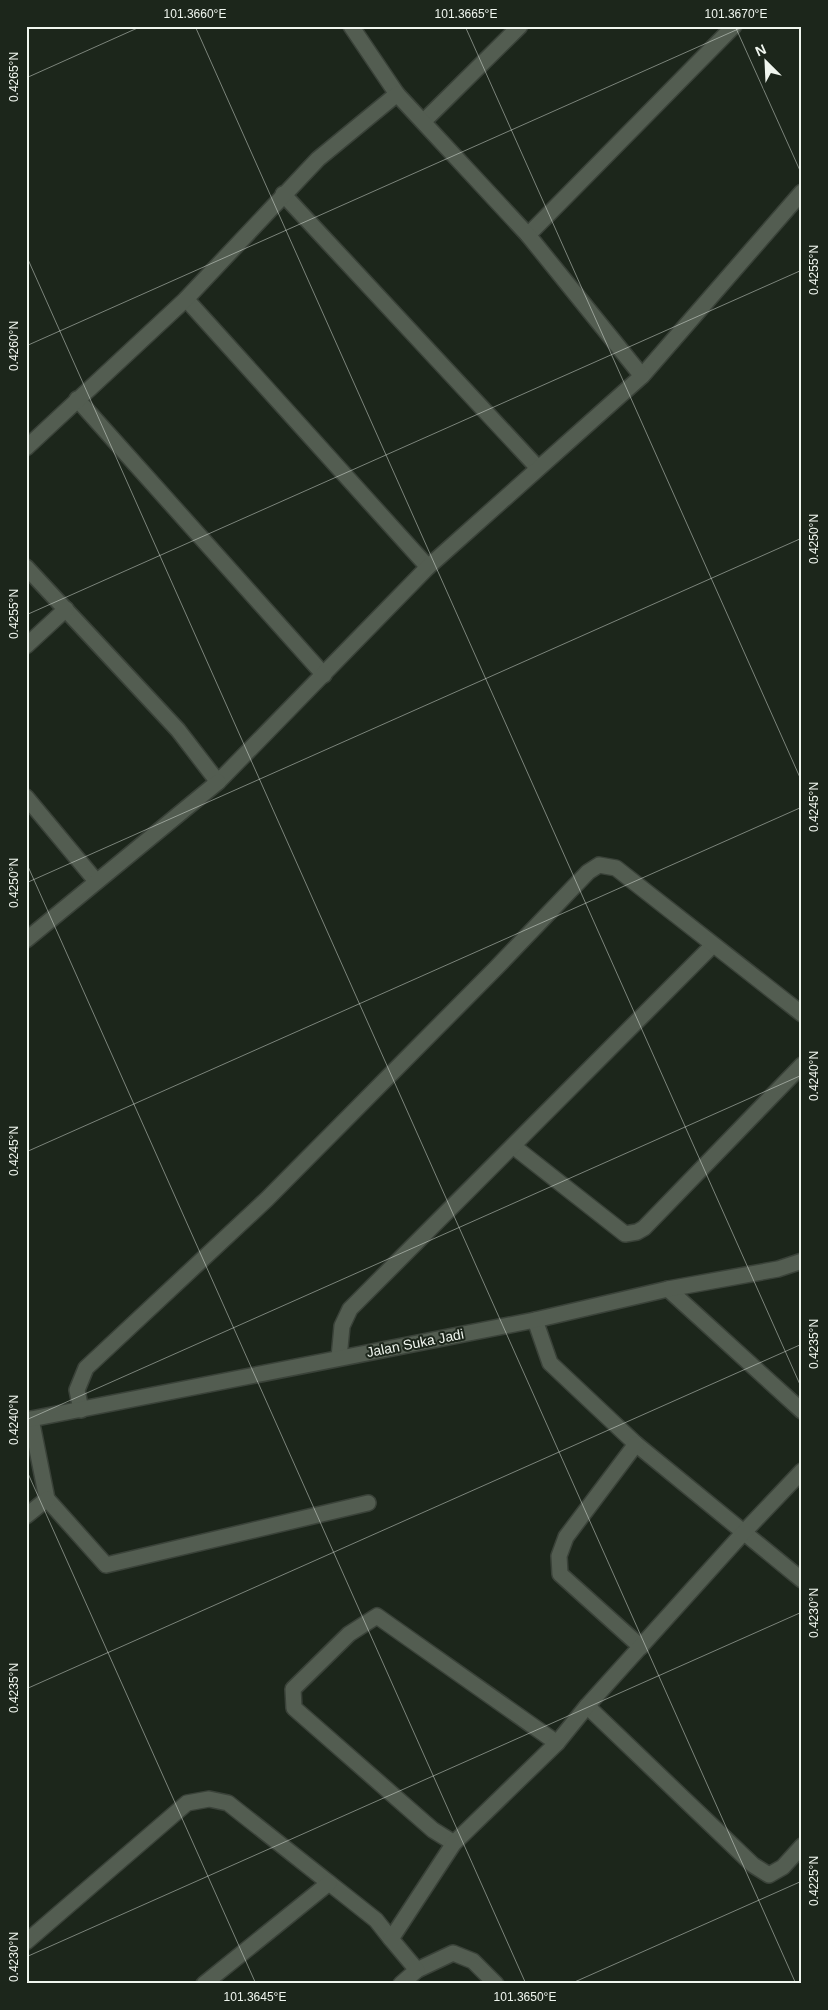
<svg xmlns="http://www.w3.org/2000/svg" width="828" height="2010" font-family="Arial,sans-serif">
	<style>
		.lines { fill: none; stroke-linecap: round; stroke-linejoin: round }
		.minor-casing { stroke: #3a4239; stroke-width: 18 }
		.minor { stroke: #535d51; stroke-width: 15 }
		.ticks { fill: none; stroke: #f0f6ef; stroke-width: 1; stroke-opacity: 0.45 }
		.labels { text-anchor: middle; stroke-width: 4; stroke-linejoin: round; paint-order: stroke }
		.street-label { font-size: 14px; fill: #f0f6ef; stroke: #1c261b }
		.neatline { fill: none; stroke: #f0f6ef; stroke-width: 2 }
		.ticks-label { font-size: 12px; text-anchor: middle; fill: #f0f6ef }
	</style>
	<rect width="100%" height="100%" fill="#1c261b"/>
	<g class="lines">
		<defs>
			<g id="minor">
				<path d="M 351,26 L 397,94"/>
				<path d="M 424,121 L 520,26"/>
				<path d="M 283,194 L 538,468"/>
				<path d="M 528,235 L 734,26"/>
				<path d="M 186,299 L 428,567"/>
				<path d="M 642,376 L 802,192"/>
				<path d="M 77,399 L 324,675"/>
				<path d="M 26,448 L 186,299 L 318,159 L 397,94 L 528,235 L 642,376 L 428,567 L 218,782 L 178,730 L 26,567"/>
				<path d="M 26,646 L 66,609"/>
				<path d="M 26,797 L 96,881"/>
				<path d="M 26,940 L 218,782"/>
				<path d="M 513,1146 L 625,1234 L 637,1232 L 644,1228 L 802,1065"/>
				<path d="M 668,1289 L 802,1411"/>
				<path d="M 535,1320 L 550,1363 L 636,1444 L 802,1580"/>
				<path d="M 339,1358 L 342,1326 L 350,1309 L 713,945"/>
				<path d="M 81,1410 L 77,1390 L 86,1368 L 267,1199 L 496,968 L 588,872 L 599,865 L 616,868 L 802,1014"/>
				<path d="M 31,1419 L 47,1499 L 106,1565 L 368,1503"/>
				<path d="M 26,1420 L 535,1320 L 668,1289 L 778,1269 L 802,1261"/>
				<path d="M 636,1444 L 566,1537 L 559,1556 L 560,1574 L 641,1647"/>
				<path d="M 26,1516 L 47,1499"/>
				<path d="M 587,1706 L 753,1865 L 769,1875 L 783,1867 L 802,1846"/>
				<path d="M 454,1843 L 433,1830 L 294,1708 L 293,1689 L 349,1634 L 377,1616 L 557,1743"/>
				<path d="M 26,1942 L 187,1803 L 209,1799 L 228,1803 L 376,1920 L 391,1939"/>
				<path d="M 417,1970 L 453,1953 L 473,1961 L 496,1984"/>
				<path d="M 204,1984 L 329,1883"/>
				<path d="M 401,1984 L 417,1970 L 391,1939 L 454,1843 L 557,1743 L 587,1706 L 744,1532 L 802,1471"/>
			</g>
		</defs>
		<use href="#minor" class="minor-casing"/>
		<use href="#minor" class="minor"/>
	</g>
	<path class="ticks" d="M 195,26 L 802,1389M 465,26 L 802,782M 735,26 L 802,175M 26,78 L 142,26M 26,255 L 796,1984M 26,346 L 745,26M 26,615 L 802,270M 26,862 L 526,1984M 26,883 L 802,538M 26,1152 L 802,807M 26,1420 L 802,1075M 26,1469 L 256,1984M 26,1689 L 802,1344M 26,1957 L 802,1612M 570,1984 L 802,1881"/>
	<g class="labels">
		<g class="street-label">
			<text transform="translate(415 1343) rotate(-11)" y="5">Jalan Suka Jadi</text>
		</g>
	</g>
	<rect width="828" height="2010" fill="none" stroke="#1c261b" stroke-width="55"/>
	<g transform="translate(766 62) rotate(336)" stroke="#1c261b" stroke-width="4" paint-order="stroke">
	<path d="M0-4L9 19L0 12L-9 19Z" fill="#f0f6ef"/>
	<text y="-8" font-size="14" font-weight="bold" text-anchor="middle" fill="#f0f6ef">N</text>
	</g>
	<rect x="28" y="28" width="772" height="1954" class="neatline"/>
	<g class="ticks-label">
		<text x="195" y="18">101.3660°E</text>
		<text x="466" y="18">101.3665°E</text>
		<text x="736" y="18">101.3670°E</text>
		<text transform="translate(14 77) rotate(-90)" y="4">0.4265°N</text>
		<text transform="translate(814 270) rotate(-90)" y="4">0.4255°N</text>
		<text transform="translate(14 346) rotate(-90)" y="4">0.4260°N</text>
		<text transform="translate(814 539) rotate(-90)" y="4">0.4250°N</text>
		<text transform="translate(14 614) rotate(-90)" y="4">0.4255°N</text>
		<text transform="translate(814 807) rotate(-90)" y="4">0.4245°N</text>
		<text transform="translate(14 883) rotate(-90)" y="4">0.4250°N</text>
		<text transform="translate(814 1076) rotate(-90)" y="4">0.4240°N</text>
		<text transform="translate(14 1151) rotate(-90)" y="4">0.4245°N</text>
		<text transform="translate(814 1344) rotate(-90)" y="4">0.4235°N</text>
		<text transform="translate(14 1420) rotate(-90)" y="4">0.4240°N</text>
		<text transform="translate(814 1613) rotate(-90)" y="4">0.4230°N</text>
		<text transform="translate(14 1688) rotate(-90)" y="4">0.4235°N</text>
		<text transform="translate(814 1881) rotate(-90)" y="4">0.4225°N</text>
		<text transform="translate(14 1957) rotate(-90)" y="4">0.4230°N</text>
		<text x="255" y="2001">101.3645°E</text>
		<text x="525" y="2001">101.3650°E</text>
	</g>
</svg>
